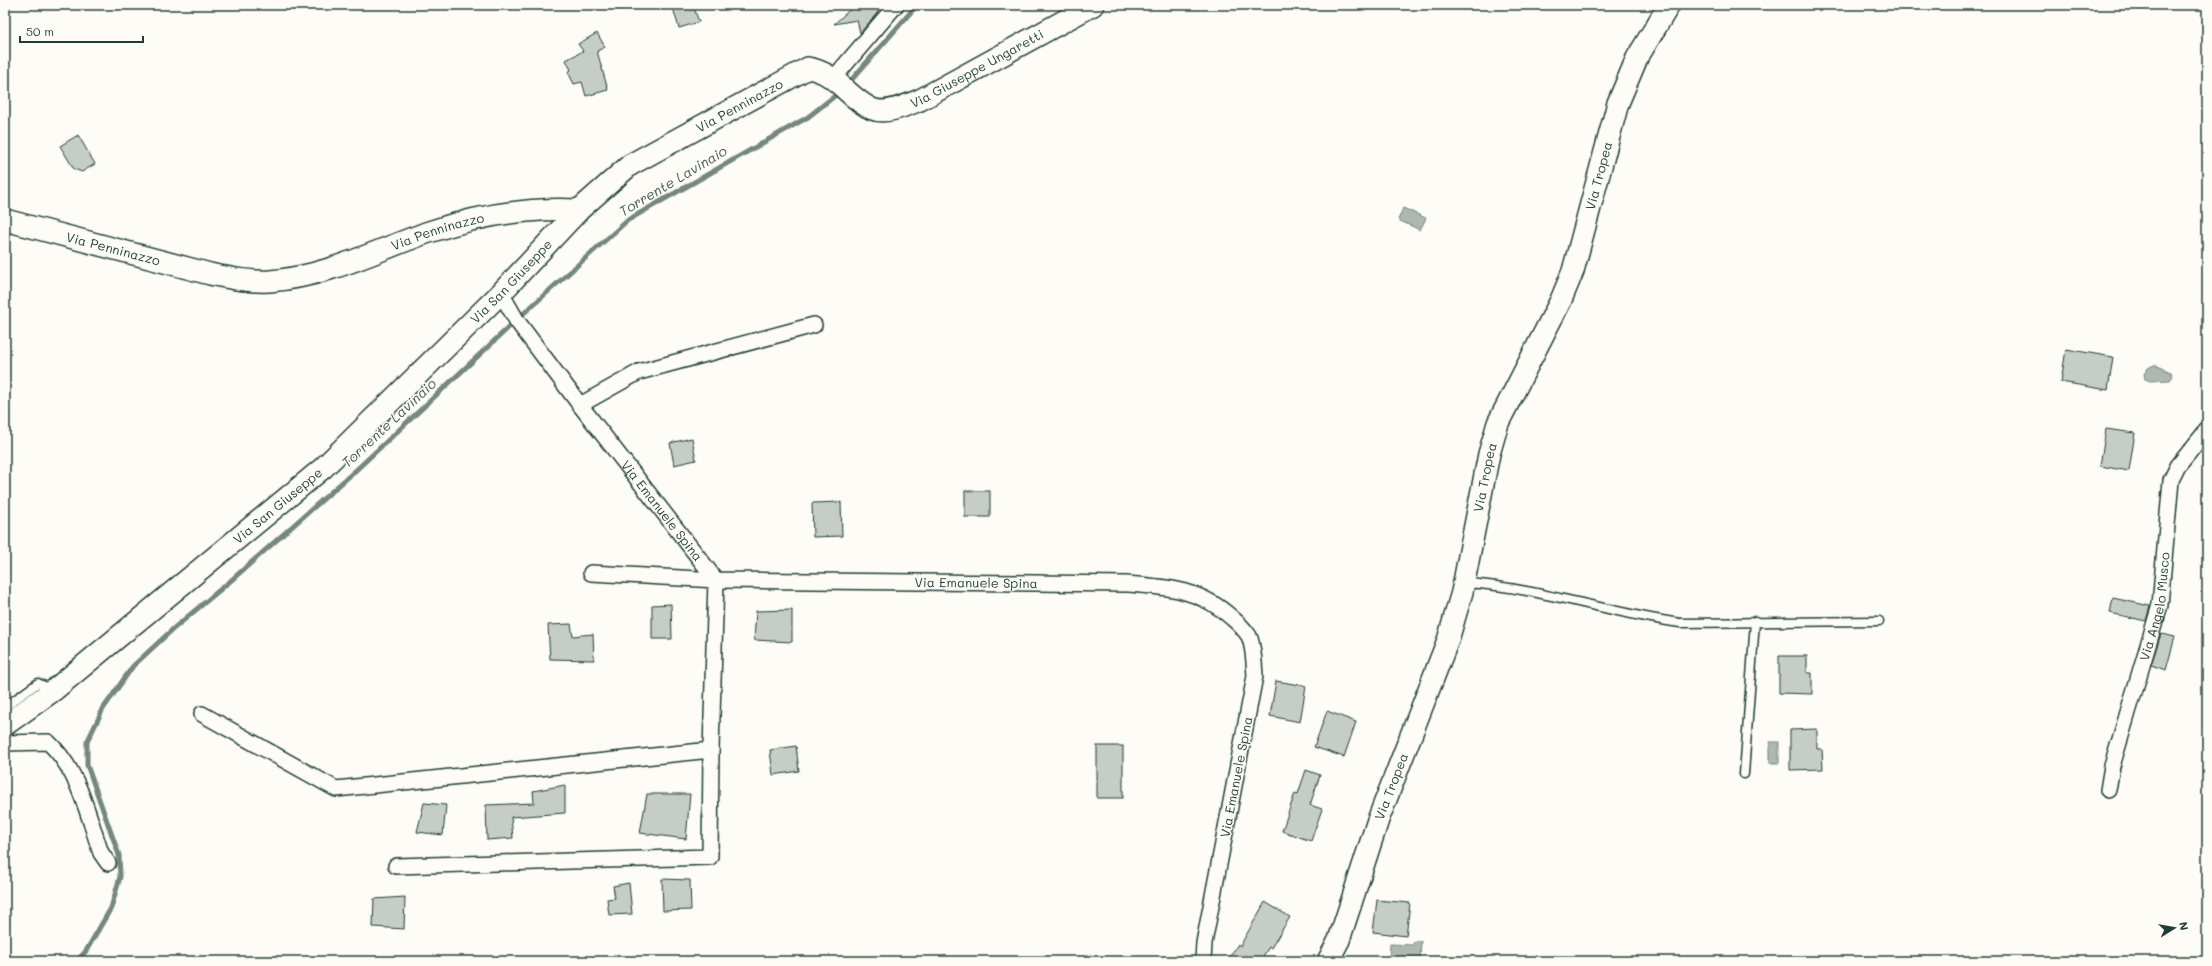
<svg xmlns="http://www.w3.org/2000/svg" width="2212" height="966" font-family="Mali,sans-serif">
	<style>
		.water { fill: #aeb8b1; stroke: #75877f }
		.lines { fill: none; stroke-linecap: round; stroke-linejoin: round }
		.stream { stroke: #75877f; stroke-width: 5 }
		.building { fill: #c6cdc7; stroke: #1f3d34 }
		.lane-casing { stroke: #1f3d34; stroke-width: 11 }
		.street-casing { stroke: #1f3d34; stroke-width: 18 }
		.secondary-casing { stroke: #1f3d34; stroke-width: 24 }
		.lane { stroke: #fdfcf7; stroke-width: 8 }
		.street { stroke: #fdfcf7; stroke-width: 15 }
		.secondary { stroke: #fdfcf7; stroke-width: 21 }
		.labels { text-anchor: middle; stroke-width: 3; stroke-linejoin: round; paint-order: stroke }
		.street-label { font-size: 13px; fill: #1f3d34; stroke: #fdfcf7 }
		.water-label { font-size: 14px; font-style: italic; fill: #435c53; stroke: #fdfcf7 }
	</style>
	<rect width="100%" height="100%" fill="#fdfcf7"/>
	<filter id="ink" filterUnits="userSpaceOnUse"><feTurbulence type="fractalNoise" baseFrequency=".025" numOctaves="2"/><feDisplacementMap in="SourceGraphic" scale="8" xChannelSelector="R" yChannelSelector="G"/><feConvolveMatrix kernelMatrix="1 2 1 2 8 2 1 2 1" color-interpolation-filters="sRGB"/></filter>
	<g filter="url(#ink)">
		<g class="water">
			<path d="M 1403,208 L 1426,218 L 1420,230 L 1398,220 Z"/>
			<path d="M 2154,365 L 2171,372 L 2173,376 L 2170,380 L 2150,381 L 2145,379 L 2144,374 L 2148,368 Z"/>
			<rect x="1770" y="742" width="9" height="21"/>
			<path d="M 1414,941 L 1421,941 L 1420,961 L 1389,959 L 1390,944 L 1413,945 Z"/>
		</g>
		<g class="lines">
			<g class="stream">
				<path d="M 847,85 L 917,5"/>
				<path d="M 77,961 L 86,951 L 111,908 L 120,877 L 119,855 L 87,765 L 87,742 L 103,709 L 133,666 L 173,629 L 228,583 L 355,471 L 523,314 L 628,220 L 808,117 L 841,91"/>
			</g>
		</g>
		<g class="building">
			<path d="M 672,5 L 693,5 L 699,22 L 679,28 Z"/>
			<path d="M 855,5 L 873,5 L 878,12 L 860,33 L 857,20 L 834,24 Z"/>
			<path d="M 597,33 L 605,47 L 597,51 L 608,90 L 586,96 L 582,82 L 574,84 L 568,72 L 571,70 L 566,60 L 583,51 L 578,44 Z"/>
			<path d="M 78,135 L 95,164 L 82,172 L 74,169 L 60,146 Z"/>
			<path d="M 2066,349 L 2113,357 L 2108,390 L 2061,382 Z"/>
			<path d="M 2106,429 L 2135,433 L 2129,471 L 2100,466 Z"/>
			<path d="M 692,438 L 696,460 L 674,465 L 670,443 Z"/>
			<rect x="965" y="491" width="25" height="26"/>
			<path d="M 841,502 L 842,536 L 813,537 L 812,503 Z"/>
			<path d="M 2113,598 L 2150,606 L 2146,621 L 2110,613 Z"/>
			<path d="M 671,604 L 672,639 L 652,639 L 652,605 Z"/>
			<path d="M 792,610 L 792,642 L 754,640 L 756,611 Z"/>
			<path d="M 571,624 L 573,636 L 593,634 L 594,660 L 550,659 L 548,625 Z"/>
			<path d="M 2161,634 L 2175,637 L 2166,670 L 2151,665 Z"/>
			<path d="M 1779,656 L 1807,656 L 1807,673 L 1812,673 L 1812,694 L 1779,693 Z"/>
			<path d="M 1276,681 L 1306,686 L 1300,722 L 1270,716 Z"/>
			<path d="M 1327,711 L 1356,722 L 1344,757 L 1314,747 Z"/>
			<path d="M 1817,729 L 1817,749 L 1822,749 L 1823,769 L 1790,770 L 1790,730 Z"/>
			<path d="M 796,746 L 799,771 L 773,775 L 770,750 Z"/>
			<rect x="1097" y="746" width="26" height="52"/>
			<path d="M 1306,770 L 1320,775 L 1310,805 L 1322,809 L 1311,841 L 1282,831 L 1295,793 L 1298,794 Z"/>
			<path d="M 565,785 L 565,813 L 511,817 L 513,838 L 487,840 L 486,805 L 534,803 L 533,791 Z"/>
			<path d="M 647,794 L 690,794 L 686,839 L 640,833 Z"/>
			<path d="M 424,803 L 446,805 L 443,835 L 417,832 Z"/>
			<path d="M 662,879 L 690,880 L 691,910 L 663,911 Z"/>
			<path d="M 629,883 L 632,914 L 609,915 L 607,899 L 615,898 L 613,886 Z"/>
			<path d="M 405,897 L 404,929 L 373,927 L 374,899 Z"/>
			<path d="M 1377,900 L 1410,903 L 1406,936 L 1373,932 Z"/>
			<path d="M 1265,902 L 1290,917 L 1271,948 L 1269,947 L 1260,961 L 1227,961 L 1238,944 L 1240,946 Z"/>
		</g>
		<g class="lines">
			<defs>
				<g id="lane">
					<path d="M 1465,583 C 1537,587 1608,613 1680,623 L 1879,621"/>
					<path d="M 5,707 L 38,683 L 53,690"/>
					<path d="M 1744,774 L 1755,621"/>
				</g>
				<g id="street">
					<path d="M 833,79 L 896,5"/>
					<path id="s1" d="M 501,293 L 517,321 L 580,405 L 716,580 L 1127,584 C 1168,587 1201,589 1232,618 C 1238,623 1245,630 1249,636 C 1254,647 1254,664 1255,676 L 1204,943 L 1203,961"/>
					<path d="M 580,405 L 639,372 L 814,325"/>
					<path d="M 202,714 L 336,789 L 711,750"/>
					<path d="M 5,743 L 48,742 C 79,770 88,816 101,853 L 108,863"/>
					<path id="s2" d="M 2108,790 L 2112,766 L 2160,605 L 2171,480 L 2178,466 L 2207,430"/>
					<path d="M 396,866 L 710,857 L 711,750 L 716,580 L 591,573"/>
				</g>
				<g id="secondary">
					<path id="s3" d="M 5,220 L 210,274 C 230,278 249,282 270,281 C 326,277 377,250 429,232 C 477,216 528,207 579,210"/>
					<path id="s4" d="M 5,725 L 54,690 L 323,468 L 501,293 L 579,210 L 630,165 L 808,68 C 838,73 847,98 872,109 C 886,115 907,105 920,100 L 1093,5"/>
					<path id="s5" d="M 1328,961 L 1339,940 L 1378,820 L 1448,640 L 1462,592 L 1489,454 L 1498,423 L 1561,300 L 1573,271 L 1618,103 L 1637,58 L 1669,5"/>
				</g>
			</defs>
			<use href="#lane" class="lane-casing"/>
			<use href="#street" class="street-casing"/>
			<use href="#secondary" class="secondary-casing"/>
			<use href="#lane" class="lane"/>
			<use href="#street" class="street"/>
			<use href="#secondary" class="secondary"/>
		</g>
	</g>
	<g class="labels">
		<g class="street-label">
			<text dy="5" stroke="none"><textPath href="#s4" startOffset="1235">Via Giuseppe Ungaretti</textPath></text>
			<text dy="5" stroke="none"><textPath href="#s4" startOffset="965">Via Penninazzo</textPath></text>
			<text dy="5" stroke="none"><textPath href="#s5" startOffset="834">Via Tropea</textPath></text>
			<text dy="5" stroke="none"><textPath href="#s3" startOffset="448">Via Penninazzo</textPath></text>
			<text dy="5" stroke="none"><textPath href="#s3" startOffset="112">Via Penninazzo</textPath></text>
			<text dy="5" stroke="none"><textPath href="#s4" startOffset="674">Via San Giuseppe</textPath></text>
			<text dy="5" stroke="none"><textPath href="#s5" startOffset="510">Via Tropea</textPath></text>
			<text dy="5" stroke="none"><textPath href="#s4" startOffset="350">Via San Giuseppe</textPath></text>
			<text dy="5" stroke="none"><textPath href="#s1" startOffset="271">Via Emanuele Spina</textPath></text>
			<text dy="5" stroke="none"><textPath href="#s1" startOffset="619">Via Emanuele Spina</textPath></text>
			<text dy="5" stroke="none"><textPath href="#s2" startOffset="190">Via Angelo Musco</textPath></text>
			<text transform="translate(1236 777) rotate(-79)" y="5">Via Emanuele Spina</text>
			<text dy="5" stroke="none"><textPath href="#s5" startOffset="186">Via Tropea</textPath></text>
		</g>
		<g class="water-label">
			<text transform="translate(673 181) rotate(-31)" y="5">Torrente Lavinaio</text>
			<text transform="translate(389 423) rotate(-43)" y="5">Torrente Lavinaio</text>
		</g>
	</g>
	<rect width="2212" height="966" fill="none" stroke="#fdfcf7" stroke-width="20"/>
	<rect x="10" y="10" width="2192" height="946" fill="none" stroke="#1f3d34" stroke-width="1.5" filter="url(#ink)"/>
	<g transform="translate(2174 928) rotate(79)" stroke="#fdfcf7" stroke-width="3" paint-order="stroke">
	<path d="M0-3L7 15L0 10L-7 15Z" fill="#1f3d34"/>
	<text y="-6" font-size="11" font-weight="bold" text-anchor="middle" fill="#1f3d34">N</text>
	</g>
	<path d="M20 36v6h123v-6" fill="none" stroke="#1f3d34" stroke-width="2"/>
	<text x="26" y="36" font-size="12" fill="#1f3d34" stroke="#fdfcf7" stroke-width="3" paint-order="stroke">50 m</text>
</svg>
